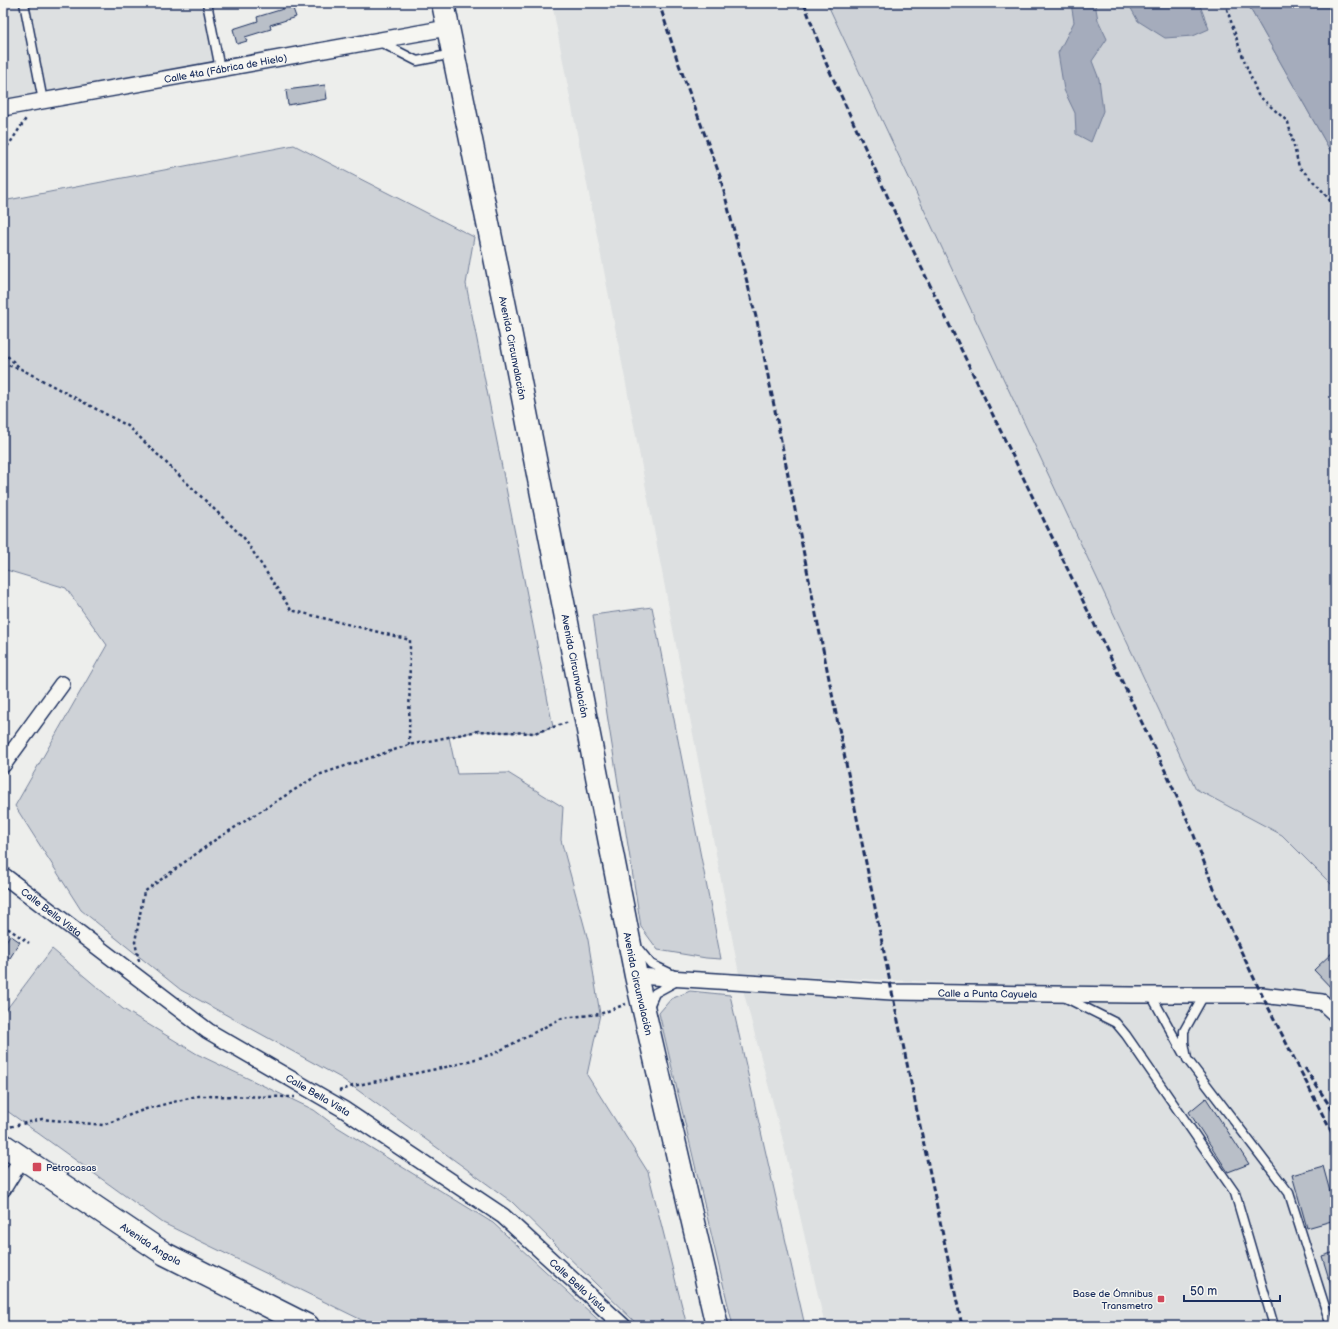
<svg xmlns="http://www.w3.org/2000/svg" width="1338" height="1329" font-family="'Balsamiq Sans',sans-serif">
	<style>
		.built { fill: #dde0e1 }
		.green { fill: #ced2d7; stroke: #74809a }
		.water { fill: #a5acbc; stroke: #6e7a96 }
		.building { fill: #b9bfc8; stroke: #1b2f5e }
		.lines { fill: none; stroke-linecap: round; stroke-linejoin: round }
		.lane-casing { stroke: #1b2f5e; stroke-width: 11 }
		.street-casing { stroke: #1b2f5e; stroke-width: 18 }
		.primary-casing { stroke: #1b2f5e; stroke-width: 25 }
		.highway-casing { stroke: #1b2f5e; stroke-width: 25 }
		.path { stroke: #1b2f5e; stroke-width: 2.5; stroke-dasharray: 3 3; stroke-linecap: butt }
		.lane { stroke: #f6f6f2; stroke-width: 8 }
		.street { stroke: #f6f6f2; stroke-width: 15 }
		.primary { stroke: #f6f6f2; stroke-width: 22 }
		.highway { stroke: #f6f6f2; stroke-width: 22 }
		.rail { stroke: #1b2f5e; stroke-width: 3; stroke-dasharray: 6 3; stroke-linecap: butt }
		.poi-dot { fill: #d1495b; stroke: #f6f6f2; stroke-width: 1.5 }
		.labels { text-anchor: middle; stroke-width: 3; stroke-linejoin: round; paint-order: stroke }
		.street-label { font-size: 10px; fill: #1b2f5e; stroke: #f6f6f2 }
		.poi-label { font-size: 10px; fill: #1b2f5e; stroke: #f6f6f2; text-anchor: start }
	</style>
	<rect width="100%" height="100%" fill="#edeeec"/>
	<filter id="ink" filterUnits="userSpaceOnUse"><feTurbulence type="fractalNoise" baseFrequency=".025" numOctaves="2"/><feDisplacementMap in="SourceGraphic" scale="8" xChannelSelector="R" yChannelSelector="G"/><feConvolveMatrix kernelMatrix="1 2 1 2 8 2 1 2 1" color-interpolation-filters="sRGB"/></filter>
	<g filter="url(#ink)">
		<g class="built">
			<path d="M 3,3 L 212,3 L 226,68 L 3,108 Z"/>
			<path d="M 552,3 L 827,3 L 1196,789 L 1282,835 L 1335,888 L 1335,1326 L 825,1326 L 782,1137 L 742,986 L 1197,993 L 739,974 L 622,363 L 566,77 Z"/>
		</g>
		<g class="green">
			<path d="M 827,3 L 1247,3 L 1335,159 L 1335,888 L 1282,835 L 1196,789 Z"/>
			<path d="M 294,145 L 474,237 L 466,284 L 553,727 L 534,733 L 478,731 L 449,737 L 457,774 L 508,773 L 563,807 L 561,840 L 588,940 L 600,1014 L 587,1075 L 648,1172 L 687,1326 L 639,1326 L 512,1202 L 341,1078 L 181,990 L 81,910 L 15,806 L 107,645 L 66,588 L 3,569 L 3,201 Z"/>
			<path d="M 652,607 L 721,959 L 706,958 L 658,950 L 641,927 L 607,714 L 593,615 Z"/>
			<path d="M 52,949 L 123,1009 L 197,1054 L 314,1110 L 334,1125 L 493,1223 L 605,1326 L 374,1326 L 163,1223 L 3,1108 L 3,1014 Z"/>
			<path d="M 690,991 L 730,995 L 805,1326 L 733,1326 L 659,1013 L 671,999 Z"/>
		</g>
		<g class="water">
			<path d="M 1071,3 L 1095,3 L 1098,20 L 1107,39 L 1092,61 L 1099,79 L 1103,111 L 1091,142 L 1076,134 L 1075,113 L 1064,90 L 1058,53 L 1074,22 Z"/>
			<path d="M 1128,3 L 1199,3 L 1209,29 L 1193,36 L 1165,38 L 1138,21 Z"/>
			<path d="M 1247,3 L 1335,3 L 1335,159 Z"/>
		</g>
		<g class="building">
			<path d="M 289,3 L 291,3 L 296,17 L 270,25 L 271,29 L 245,37 L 247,41 L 237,44 L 233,29 L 258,21 L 257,17 L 283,9 L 282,5 Z"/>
			<path d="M 325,85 L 327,99 L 316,101 L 316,100 L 288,105 L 286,90 Z"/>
			<path d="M 10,935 L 20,942 L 10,958 L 3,954 L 3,946 Z"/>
			<path d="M 1335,950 L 1335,992 L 1314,970 Z"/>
			<path d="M 1206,1098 L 1249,1164 L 1228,1172 L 1189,1112 Z"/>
			<path d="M 1323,1166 L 1335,1210 L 1335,1220 L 1307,1228 L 1292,1175 Z"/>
			<path d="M 1335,1252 L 1335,1292 L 1333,1292 L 1322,1256 Z"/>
		</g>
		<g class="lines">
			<defs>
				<g id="lane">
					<path d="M 24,3 L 43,101"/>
					<path d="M 207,3 L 220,69"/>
					<path d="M 378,41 L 417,61 L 453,54"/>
					<path d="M 636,946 L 651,964 L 674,975"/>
					<path d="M 1151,995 L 1183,1053"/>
					<path d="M 1204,995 L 1184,1031 L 1184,1042 L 1187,1059 L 1289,1193 L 1331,1326"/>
					<path d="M 1064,997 L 1116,1023 L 1126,1035 L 1235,1193 L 1274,1326"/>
					<path d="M 648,1009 L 655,993 L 677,981"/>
				</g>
				<g id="street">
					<path id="s1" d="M 3,108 L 447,28"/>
					<path d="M 3,765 L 62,684"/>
					<path id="s2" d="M 3,875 L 208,1031 L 343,1109 L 503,1216 L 623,1326"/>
					<path id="s3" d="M 636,976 L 892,992 L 1131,995 L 1262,995 L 1322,1002 L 1335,1014"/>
					<path d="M 3,1189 L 22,1158"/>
				</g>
				<g id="primary">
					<path id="s4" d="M 3,1145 L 165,1254 L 308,1326"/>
				</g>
				<g id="highway">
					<path id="s5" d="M 443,3 L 511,336 L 636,976 L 717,1326"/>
				</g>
			</defs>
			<use href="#lane" class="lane-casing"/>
			<use href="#street" class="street-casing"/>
			<use href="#primary" class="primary-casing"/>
			<use href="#highway" class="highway-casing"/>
			<g class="path">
				<path d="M 1225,3 L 1241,52 L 1258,95 L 1288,122 L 1299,167 L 1320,188 L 1335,207"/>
				<path d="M 3,151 L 10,143 L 27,117"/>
				<path d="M 3,352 L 20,368"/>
				<path d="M 3,364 L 21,369 L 128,426 L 244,538 L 291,610 L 410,640 L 409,745"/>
				<path d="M 3,925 L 29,943"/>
				<path d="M 139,961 L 135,942 L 144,892 L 215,840 L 318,775 L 409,745 L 478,731 L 534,733 L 569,722"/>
				<path d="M 339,1091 L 353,1086 L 451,1066 L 493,1054 L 562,1018 L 600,1014 L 626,1004"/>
				<path d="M 5,1128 L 42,1119 L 103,1125 L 146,1109 L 197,1096 L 295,1097"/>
				<path d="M 325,1322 L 333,1326"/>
			</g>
			<use href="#lane" class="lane"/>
			<use href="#street" class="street"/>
			<use href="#primary" class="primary"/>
			<use href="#highway" class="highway"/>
			<g class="rail">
				<path d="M 659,3 L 677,59 L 720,176 L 757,321 L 892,992 L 962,1326"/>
				<path d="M 804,3 L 826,63 L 896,215 L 1162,764 L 1192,830 L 1217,897 L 1239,947 L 1262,995 L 1335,1139"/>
				<path d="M 1305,1068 L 1335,1114"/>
			</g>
		</g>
	</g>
	<g class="poi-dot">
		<rect x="32" y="1162" width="10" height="10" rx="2"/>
		<rect x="1157" y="1295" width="8" height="8" rx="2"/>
	</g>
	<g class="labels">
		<g class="street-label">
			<text dy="4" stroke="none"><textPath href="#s1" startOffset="226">Calle 4ta (Fábrica de Hielo)</textPath></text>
			<text dy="4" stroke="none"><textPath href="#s5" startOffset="352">Avenida Circunvalación</textPath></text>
			<text dy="4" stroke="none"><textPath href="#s5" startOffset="676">Avenida Circunvalación</textPath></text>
			<text dy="4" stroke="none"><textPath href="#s2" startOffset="61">Calle Bella Vista</textPath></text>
			<text dy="4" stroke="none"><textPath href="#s5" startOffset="1000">Avenida Circunvalación</textPath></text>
			<text dy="4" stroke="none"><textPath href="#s3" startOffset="352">Calle a Punta Cayuela</textPath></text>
			<text dy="4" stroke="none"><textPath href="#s2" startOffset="385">Calle Bella Vista</textPath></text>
			<text dy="4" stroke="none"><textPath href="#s4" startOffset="178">Avenida Angola</textPath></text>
			<text dy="4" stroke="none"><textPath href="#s2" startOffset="708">Calle Bella Vista</textPath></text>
		</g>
		<g class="poi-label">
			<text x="46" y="1171">Petrocasas</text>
			<text x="1153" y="1297" text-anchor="end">Base de Ómnibus<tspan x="1153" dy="12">Transmetro</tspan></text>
		</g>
	</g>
	<rect width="1338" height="1329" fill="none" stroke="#f6f6f2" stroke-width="16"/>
	<rect x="8" y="8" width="1322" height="1313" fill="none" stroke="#1b2f5e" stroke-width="1.5" filter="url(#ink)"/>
	<path d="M1184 1295v6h96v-6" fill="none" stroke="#1b2f5e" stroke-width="2"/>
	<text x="1190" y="1295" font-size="12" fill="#1b2f5e" stroke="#f6f6f2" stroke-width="3" paint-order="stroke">50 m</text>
</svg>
